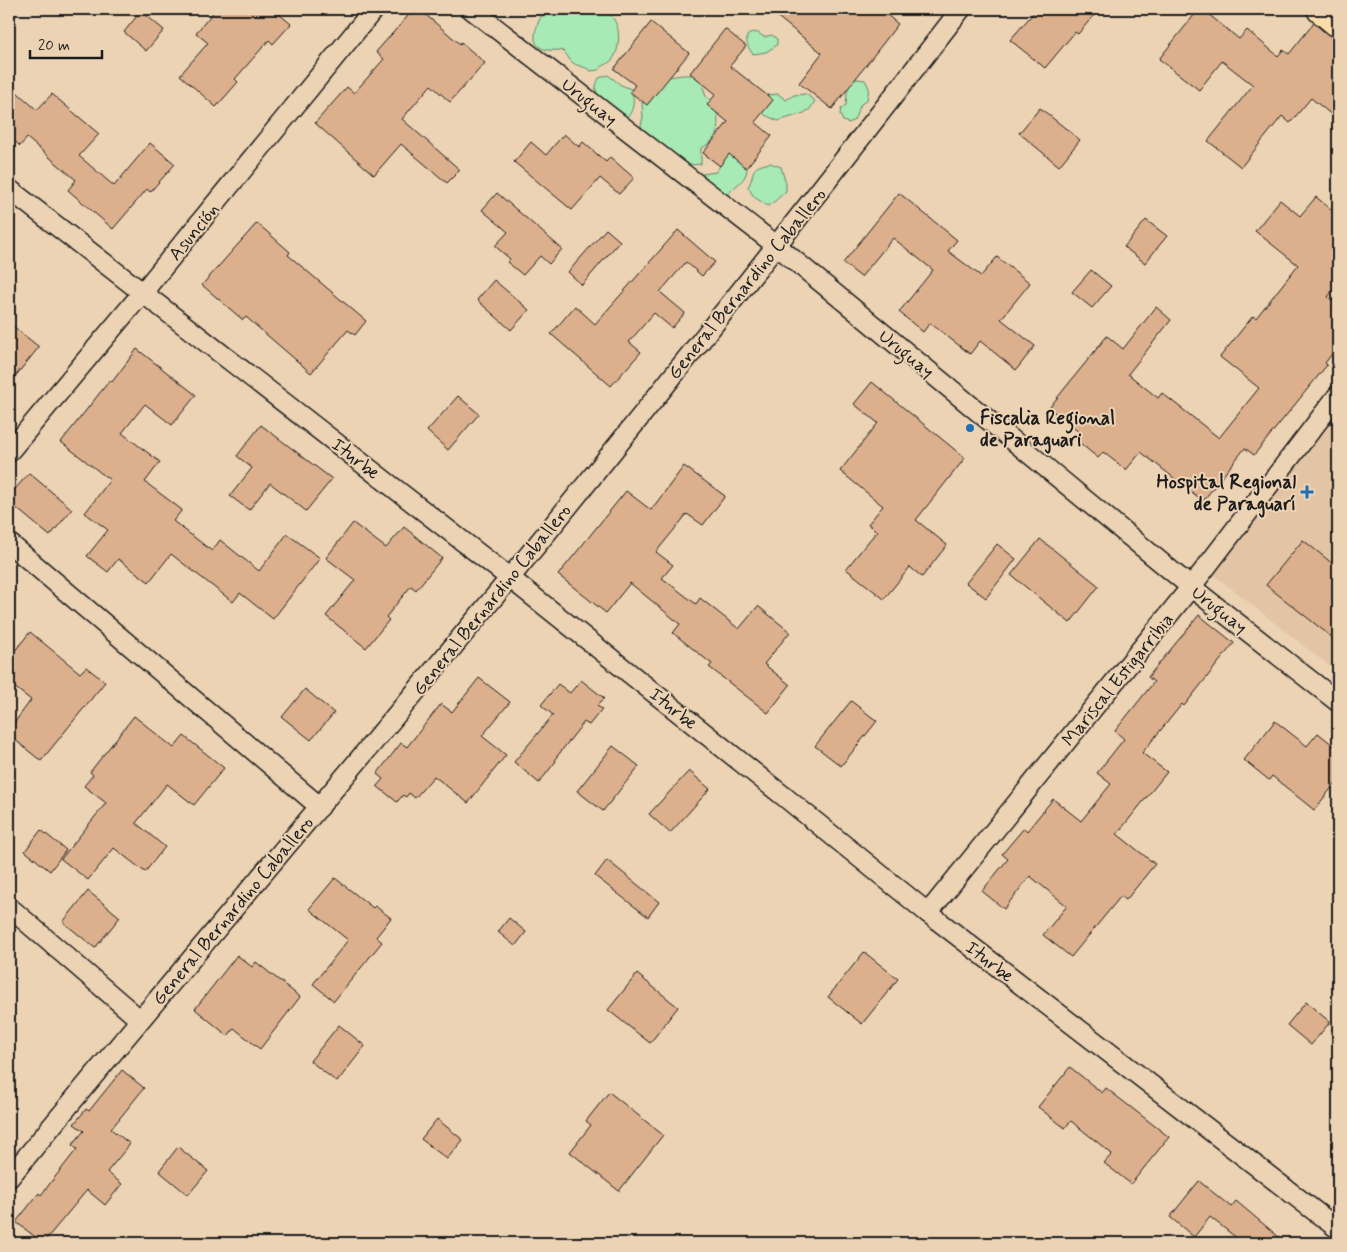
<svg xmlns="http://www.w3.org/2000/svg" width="1347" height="1252" font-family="Mynerve,sans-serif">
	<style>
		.built { fill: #e3c5a5 }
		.green { fill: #a7eab5; stroke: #628368 }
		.building { fill: #dcb08d; stroke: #1c1c1c }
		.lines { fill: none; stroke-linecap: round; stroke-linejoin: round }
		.street-casing { stroke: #1c1c1c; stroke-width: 22 }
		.highway-casing { stroke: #1c1c1c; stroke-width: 31 }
		.street { stroke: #ecd3b4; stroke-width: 19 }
		.highway { stroke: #fbddab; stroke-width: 28 }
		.poi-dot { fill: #1f6fb2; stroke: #ecd3b4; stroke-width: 2 }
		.labels { text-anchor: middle; stroke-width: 4; stroke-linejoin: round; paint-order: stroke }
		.street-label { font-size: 19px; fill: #1c1c1c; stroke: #ecd3b4 }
		.poi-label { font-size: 19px; font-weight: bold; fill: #1c1c1c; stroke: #ecd3b4; text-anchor: start }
	</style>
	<rect width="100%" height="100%" fill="#ecd3b4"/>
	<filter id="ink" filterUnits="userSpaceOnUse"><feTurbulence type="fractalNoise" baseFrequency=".02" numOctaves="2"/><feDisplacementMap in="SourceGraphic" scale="10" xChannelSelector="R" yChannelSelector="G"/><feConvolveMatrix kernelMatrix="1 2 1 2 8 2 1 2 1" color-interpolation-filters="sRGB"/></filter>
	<g filter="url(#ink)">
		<path class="built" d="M 1338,409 L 1338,673 L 1214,575 Z"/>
		<g class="green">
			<path d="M 562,9 L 606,9 C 610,14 615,20 617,26 C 620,35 619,54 611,61 C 607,64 602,66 598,70 L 591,71 C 585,66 579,67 573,63 C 569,60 567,54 563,51 C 559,49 553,51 548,50 C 531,47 534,35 538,23 C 543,10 549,11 562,9 Z"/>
			<path d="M 752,32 L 758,33 L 764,37 L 772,35 L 777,39 L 777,45 L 766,52 L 753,54 C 748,48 746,44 747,36 Z"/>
			<path d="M 608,75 L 621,85 L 631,89 C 635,99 634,109 628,117 C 617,114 601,104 597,93 C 594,88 597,83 599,78 Z"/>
			<path d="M 682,75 L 694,75 L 702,84 L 706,97 L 715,102 C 719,121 722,140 701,148 L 701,164 C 677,169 653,145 641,126 L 643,117 L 642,103 L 669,77 Z"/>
			<path d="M 857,79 L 865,80 L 869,88 L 867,100 L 861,104 L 854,120 L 849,123 L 843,121 L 840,114 L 841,109 L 846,105 L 848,81 Z"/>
			<path d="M 778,94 L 786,100 L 794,95 L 806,94 L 815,101 L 810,109 L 804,113 L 778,121 L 765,115 L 759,109 L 759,103 L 767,95 Z"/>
			<path d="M 732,143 L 747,157 C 747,162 748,169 746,174 C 742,184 730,189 725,198 L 701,179 L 702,174 L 716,172 L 725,158 Z"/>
			<path d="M 770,163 L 781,167 L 786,184 L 786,191 C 780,196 775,202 768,206 L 754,197 L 748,187 C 757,171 747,168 770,163 Z"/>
		</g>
		<g class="building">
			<path d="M 216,9 L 273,9 L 291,24 L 273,44 L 269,40 L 235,79 L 238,82 L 216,107 L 180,75 L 208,43 L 196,33 Z"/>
			<path d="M 414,9 L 419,9 L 460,44 L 461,42 L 485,63 L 450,102 L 431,85 L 402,119 L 460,170 L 447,183 L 401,144 L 374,175 L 315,123 L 347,87 L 354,93 L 384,59 L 376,52 Z"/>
			<path d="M 768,9 L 880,9 L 898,24 L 832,109 L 799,83 L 822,53 Z"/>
			<path d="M 1037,9 L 1099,9 L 1078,34 L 1075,32 L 1045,68 L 1010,40 Z"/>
			<path d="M 1199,9 L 1202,9 L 1239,39 L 1247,30 L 1278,56 L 1283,50 L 1289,54 L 1314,23 L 1328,35 L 1338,38 L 1338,120 L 1311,98 L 1290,123 L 1282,116 L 1241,167 L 1208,141 L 1253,85 L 1222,61 L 1199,90 L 1159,59 Z"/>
			<path d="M 141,11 L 164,30 L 146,51 L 124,32 Z"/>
			<path d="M 651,22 L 689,53 L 647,105 L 630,92 L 635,85 L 614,69 Z"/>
			<path d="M 725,29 L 746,46 L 730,66 L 773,100 L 755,122 L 772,136 L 746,168 L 729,154 L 720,166 L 703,153 L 728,122 L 707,105 L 716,94 L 690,73 Z"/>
			<path d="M 9,85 L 37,110 L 52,94 L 99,134 L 79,156 L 114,186 L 150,143 L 175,164 L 150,192 L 147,189 L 113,229 L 68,190 L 76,180 L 27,138 L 20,146 L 9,136 Z"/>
			<path d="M 1040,108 L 1080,140 L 1059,166 L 1019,133 Z"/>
			<path d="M 564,134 L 579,147 L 583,142 L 606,162 L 610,157 L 634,178 L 619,194 L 600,178 L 572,210 L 514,162 L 531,142 L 546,155 Z"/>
			<path d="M 497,193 L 562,249 L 549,264 L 540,256 L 523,275 L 507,262 L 510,259 L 495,246 L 508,232 L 482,210 Z"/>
			<path d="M 899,193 L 957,240 L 948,251 L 981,276 L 997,257 L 1030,283 L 1001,319 L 1035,346 L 1016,370 L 980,341 L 970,354 L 930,323 L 923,332 L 899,312 L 933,270 L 893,238 L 861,277 L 843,263 Z"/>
			<path d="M 1316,197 L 1338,215 L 1338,283 L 1328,297 L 1338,305 L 1338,346 L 1325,363 L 1327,365 L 1254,455 L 1245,448 L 1203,501 L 1141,452 L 1126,470 L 1103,452 L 1098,458 L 1075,439 L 1080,433 L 1049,408 L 1107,336 L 1123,349 L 1156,307 L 1171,320 L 1128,374 L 1158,398 L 1162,393 L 1219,438 L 1259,388 L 1220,357 L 1253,316 L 1256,318 L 1298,265 L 1255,231 L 1280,200 L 1300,216 Z"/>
			<path d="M 1146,220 L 1167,236 L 1145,263 L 1124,247 Z"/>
			<path d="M 257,223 L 290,252 L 288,255 L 366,321 L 355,335 L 348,330 L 311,373 L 246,317 L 243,320 L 202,285 Z"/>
			<path d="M 606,229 L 620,241 L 582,285 L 568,272 Z"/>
			<path d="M 678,230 L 715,262 L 702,276 L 686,262 L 660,292 L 685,313 L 672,328 L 654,313 L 629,342 L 641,352 L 611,386 L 551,334 L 575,306 L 595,324 Z"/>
			<path d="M 1091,270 L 1111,286 L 1092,308 L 1072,292 Z"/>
			<path d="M 494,280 L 529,310 L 511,330 L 477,300 Z"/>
			<path d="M 9,323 L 39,347 L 9,384 Z"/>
			<path d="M 137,349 L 196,395 L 172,425 L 145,404 L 122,433 L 160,462 L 145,482 L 182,510 L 173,521 L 212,551 L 220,540 L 259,571 L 287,534 L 320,558 L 273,619 L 240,593 L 233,602 L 171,554 L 149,582 L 118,559 L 108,572 L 87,556 L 108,530 L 85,513 L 110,480 L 61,442 L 110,380 L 112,382 Z"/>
			<path d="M 872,382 L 965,458 L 916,520 L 947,545 L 922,577 L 910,567 L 884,599 L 846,569 L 877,531 L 868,524 L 883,506 L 840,471 L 878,423 L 854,404 Z"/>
			<path d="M 458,396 L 479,414 L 448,450 L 427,431 Z"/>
			<path d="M 261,425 L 332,479 L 306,511 L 270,483 L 249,510 L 230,496 L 252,468 L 237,456 Z"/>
			<path d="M 684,466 L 725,496 L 703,525 L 687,514 L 656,552 L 673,565 L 662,578 L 696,604 L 700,598 L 739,629 L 758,606 L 790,632 L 764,664 L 790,685 L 768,713 L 709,667 L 712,664 L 673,633 L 680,624 L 630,583 L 606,613 L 558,575 L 626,491 L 651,510 Z"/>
			<path d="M 29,473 L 72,509 L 50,536 L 9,502 L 9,496 Z"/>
			<path d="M 353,523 L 386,548 L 404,527 L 442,558 L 416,590 L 411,586 L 386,617 L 389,620 L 366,648 L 326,616 L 355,580 L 326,558 Z"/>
			<path d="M 1040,539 L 1099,586 L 1070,623 L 1011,575 Z"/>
			<path d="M 1303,540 L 1338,568 L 1338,642 L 1266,585 Z"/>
			<path d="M 997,544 L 1016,559 L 986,598 L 966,583 Z"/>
			<path d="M 1199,615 L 1234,643 L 1184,706 L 1182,704 L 1142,753 L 1167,772 L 1117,834 L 1155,864 L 1126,900 L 1121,896 L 1071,957 L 1043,935 L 1067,906 L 1030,876 L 1004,909 L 982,891 L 1008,859 L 1002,854 L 1024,828 L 1027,831 L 1053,799 L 1081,821 L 1111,784 L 1097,773 L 1124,739 L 1115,731 L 1154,682 L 1148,677 Z"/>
			<path d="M 30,632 L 80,673 L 86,667 L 105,682 L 41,761 L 9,735 L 9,730 L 31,700 L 9,683 L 9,658 Z"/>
			<path d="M 479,678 L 510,702 L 482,736 L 506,755 L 468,803 L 434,776 L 415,798 L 409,793 L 406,797 L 403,795 L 397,802 L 377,786 L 383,779 L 377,774 L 401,743 L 407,747 L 441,704 L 452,712 Z"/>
			<path d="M 581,680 L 604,698 L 597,706 L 602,709 L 589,725 L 584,722 L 555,759 L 556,761 L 539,783 L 514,762 L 553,715 L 541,705 L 558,684 L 570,693 Z"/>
			<path d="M 305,689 L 334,713 L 311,740 L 282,717 Z"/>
			<path d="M 851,701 L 877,721 L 841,766 L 815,746 Z"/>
			<path d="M 134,716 L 174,748 L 184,736 L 224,768 L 194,805 L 167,784 L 136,823 L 165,847 L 145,872 L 114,848 L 88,880 L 61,859 L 106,803 L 84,786 L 93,775 L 90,772 Z"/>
			<path d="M 1275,721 L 1307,746 L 1318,733 L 1338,749 L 1338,780 L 1314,810 L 1272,776 L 1269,780 L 1244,760 Z"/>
			<path d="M 613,746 L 639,766 L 603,811 L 577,791 Z"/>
			<path d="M 689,771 L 710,789 L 670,833 L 649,814 Z"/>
			<path d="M 41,830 L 66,850 L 50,871 L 25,851 Z"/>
			<path d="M 607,860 L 659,902 L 648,917 L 595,876 Z"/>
			<path d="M 335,878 L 373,908 L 375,906 L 391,918 L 376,937 L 382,942 L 334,1001 L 313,984 L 348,940 L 309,909 Z"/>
			<path d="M 88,891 L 120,917 L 95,948 L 63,922 Z"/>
			<path d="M 509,918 L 526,932 L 515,946 L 498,932 Z"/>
			<path d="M 864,952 L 898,979 L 862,1024 L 828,997 Z"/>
			<path d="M 237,955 L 252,967 L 256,962 L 300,997 L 260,1049 L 234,1028 L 228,1036 L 195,1009 Z"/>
			<path d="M 637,974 L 678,1007 L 650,1043 L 608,1010 Z"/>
			<path d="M 1306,1002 L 1330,1022 L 1311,1045 L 1287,1025 Z"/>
			<path d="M 339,1025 L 365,1046 L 337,1082 L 310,1061 Z"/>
			<path d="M 1070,1067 L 1102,1093 L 1106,1088 L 1169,1137 L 1131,1184 L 1104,1163 L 1112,1154 L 1071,1121 L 1065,1128 L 1038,1107 Z"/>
			<path d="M 122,1070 L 144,1088 L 111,1129 L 130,1144 L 107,1172 L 122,1184 L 105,1205 L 87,1190 L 43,1243 L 16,1222 L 39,1193 L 41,1195 L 77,1149 L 72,1145 L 84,1131 L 74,1124 L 86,1109 L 89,1111 Z"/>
			<path d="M 609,1092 L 663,1135 L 619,1191 L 570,1152 L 591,1125 L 586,1121 Z"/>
			<path d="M 437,1119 L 463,1140 L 447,1159 L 421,1139 Z"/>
			<path d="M 178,1147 L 208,1171 L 188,1195 L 159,1171 Z"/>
			<path d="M 1199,1181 L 1231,1207 L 1236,1201 L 1286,1243 L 1243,1243 L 1210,1217 L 1194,1237 L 1170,1217 Z"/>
		</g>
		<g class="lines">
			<defs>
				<g id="street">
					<path d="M 471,9 L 777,246 L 1191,587 L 1338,702"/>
					<path d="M 9,189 L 510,578 L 786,798 L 928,913 L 1338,1229"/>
					<path d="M 9,452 L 143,292 L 374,9"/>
					<path d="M 9,543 L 320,807"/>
					<path d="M 9,907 L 139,1019"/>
					<path d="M 928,913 L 1191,587 L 1338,395"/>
					<path d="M 9,1178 C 174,977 344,780 509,579 C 663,391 813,200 961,9"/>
				</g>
				<path id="highway" d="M 1321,9 L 1338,23"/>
			</defs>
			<use href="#street" class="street-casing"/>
			<use href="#highway" class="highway-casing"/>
			<use href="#street" class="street"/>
			<use href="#highway" class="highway"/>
		</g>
	</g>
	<g class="poi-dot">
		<circle cx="970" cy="428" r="5"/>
		<path d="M1304.5 484.5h5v5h5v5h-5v5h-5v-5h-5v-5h5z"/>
	</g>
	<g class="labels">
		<g class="street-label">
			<text transform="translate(590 101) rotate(38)" y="7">Uruguay</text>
			<text transform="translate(193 231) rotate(-51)" y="7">Asunción</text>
			<text transform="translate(746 283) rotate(-51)" y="7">General Bernardino Caballero</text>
			<text transform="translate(907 353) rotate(39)" y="7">Uruguay</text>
			<text transform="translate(356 458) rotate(38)" y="7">Iturbe</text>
			<text transform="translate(491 599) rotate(-51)" y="7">General Bernardino Caballero</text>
			<text transform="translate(1220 609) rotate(38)" y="7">Uruguay</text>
			<text transform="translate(1117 679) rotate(-51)" y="7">Mariscal Estigarribia</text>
			<text transform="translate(674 708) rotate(39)" y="7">Iturbe</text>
			<text transform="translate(232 910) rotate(-50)" y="7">General Bernardino Caballero</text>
			<text transform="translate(990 961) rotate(38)" y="7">Iturbe</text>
		</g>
		<g class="poi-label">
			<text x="980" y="424">Fiscalia Regional<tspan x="980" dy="22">de Paraguari</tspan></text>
			<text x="1296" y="488" text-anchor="end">Hospital Regional<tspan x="1296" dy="22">de Paraguarí</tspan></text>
		</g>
	</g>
	<rect width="1347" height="1252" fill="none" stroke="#ecd3b4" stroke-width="30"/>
	<rect x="15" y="15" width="1317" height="1222" fill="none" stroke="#1c1c1c" stroke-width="2" filter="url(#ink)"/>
	<path d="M30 50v8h72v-8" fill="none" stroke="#1c1c1c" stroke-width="2.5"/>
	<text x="38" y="50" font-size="15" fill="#1c1c1c" stroke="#ecd3b4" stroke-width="4" paint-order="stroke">20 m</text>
</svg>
